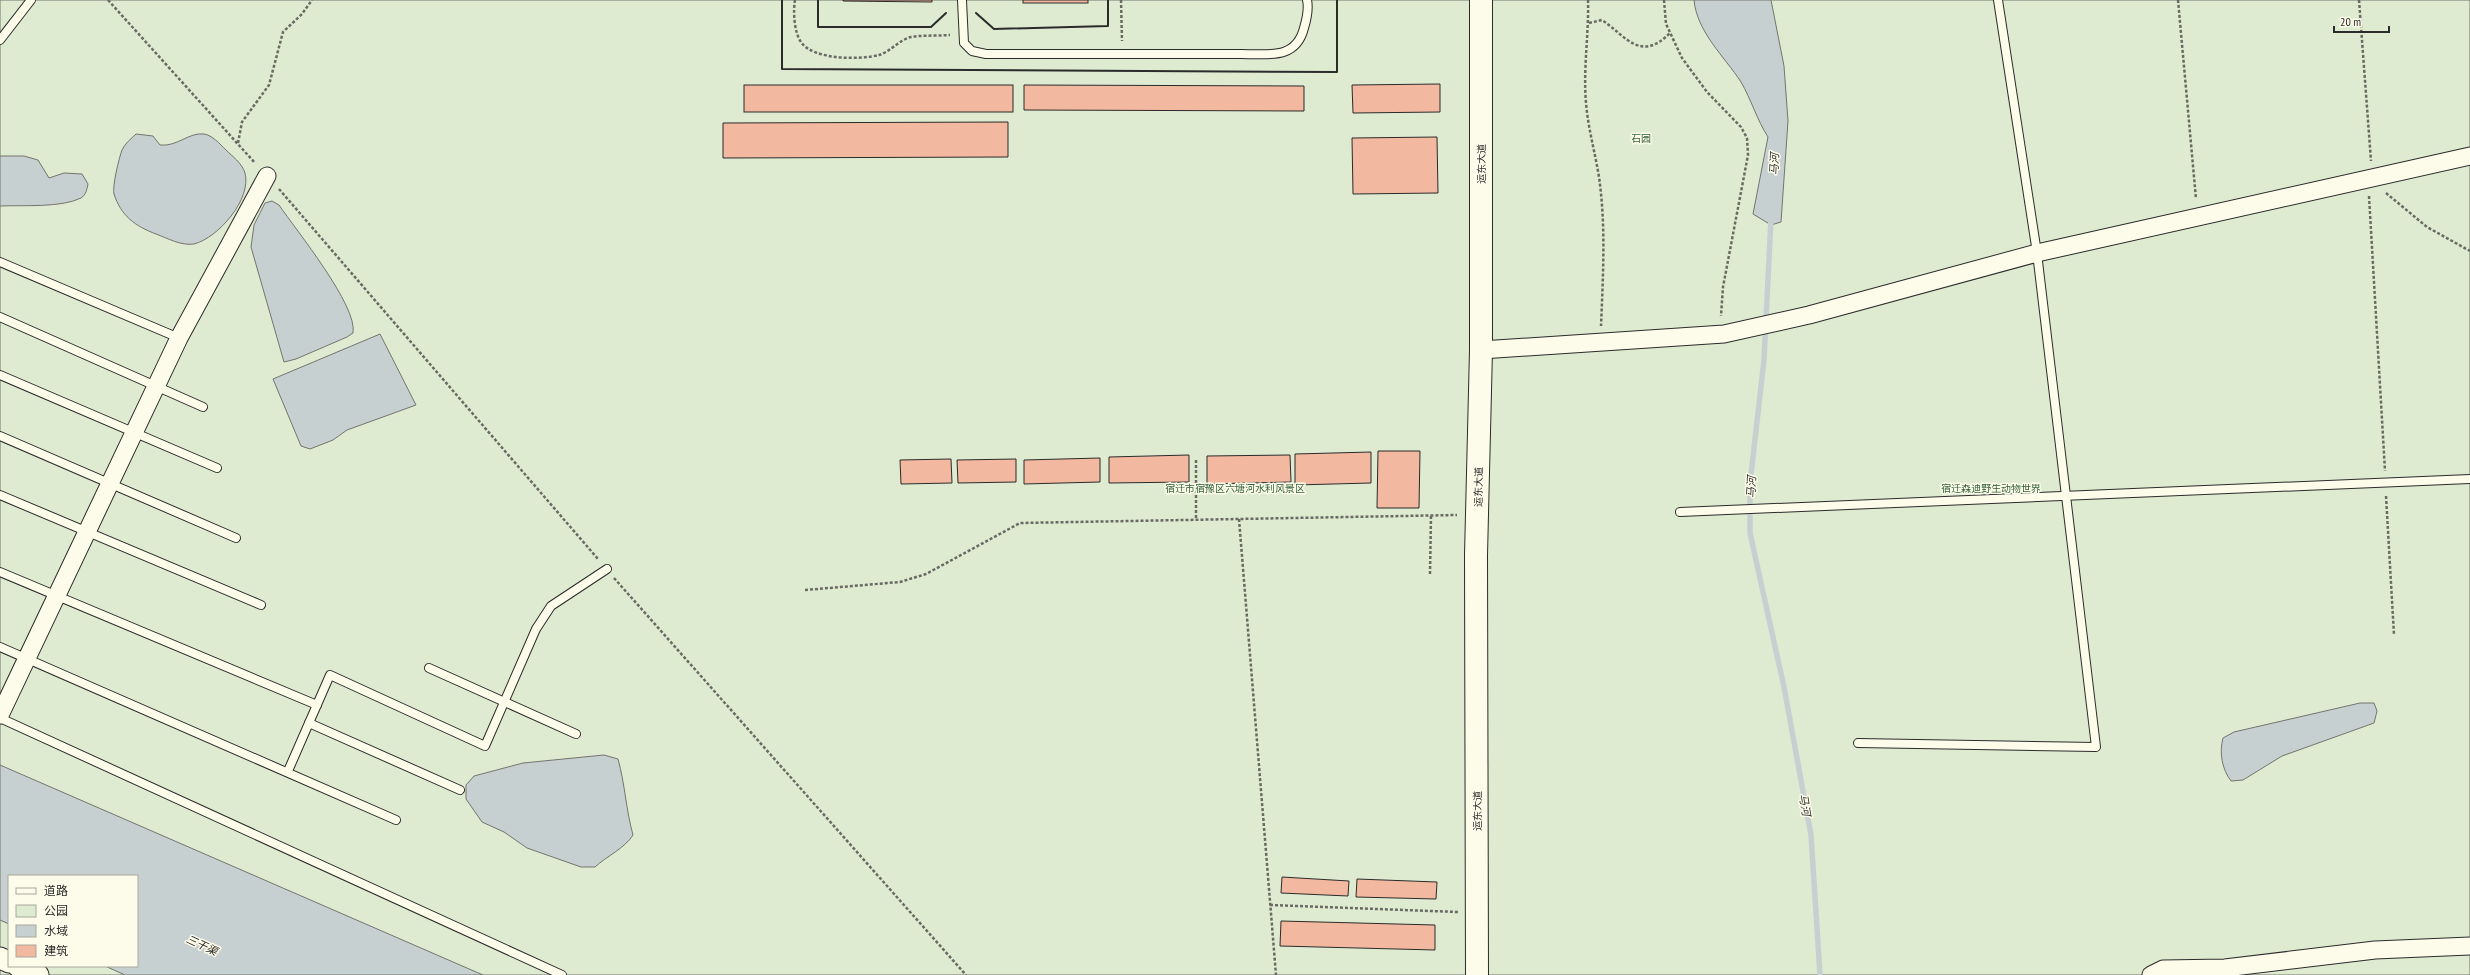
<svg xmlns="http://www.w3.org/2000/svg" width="2470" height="975" font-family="'PT Sans Narrow','Noto Sans SC',sans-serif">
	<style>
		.green { fill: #deebd1; stroke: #74746e; fill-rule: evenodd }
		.water { fill: #c7d0d0; stroke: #74746e }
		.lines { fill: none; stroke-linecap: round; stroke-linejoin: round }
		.stream { stroke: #c7d0d0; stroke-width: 5.5 }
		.building { fill: #f2b8a0; stroke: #2b2b2b }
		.service-casing { stroke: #2b2b2b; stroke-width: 10 }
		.minor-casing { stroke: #2b2b2b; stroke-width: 19 }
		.tertiary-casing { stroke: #2b2b2b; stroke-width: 23 }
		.secondary-casing { stroke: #2b2b2b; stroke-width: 24 }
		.path { stroke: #6a6964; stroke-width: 2.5; stroke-dasharray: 3 2; stroke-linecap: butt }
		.service { stroke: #fdfbea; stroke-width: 8 }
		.minor { stroke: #fdfbea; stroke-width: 17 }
		.tertiary { stroke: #fdfbea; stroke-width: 21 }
		.secondary { stroke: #fdfbea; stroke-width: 22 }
		.wall { stroke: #2b2b2b; stroke-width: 2 }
		.labels { text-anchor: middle; stroke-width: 3; stroke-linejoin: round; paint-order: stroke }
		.park-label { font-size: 10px; fill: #34623c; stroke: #fdfbea }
		.street-label { font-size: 10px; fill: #2b2b2b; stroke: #fdfbea }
		.water-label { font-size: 11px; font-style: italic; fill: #2b2b2b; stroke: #fdfbea }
	</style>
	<rect width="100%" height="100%" fill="#fdfbea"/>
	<path class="green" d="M 0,0 L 2470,0 L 2470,975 L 0,975 ZM 9,876 L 137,876 L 137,966 L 9,966 Z"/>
	<g class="water">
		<path d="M 1694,0 L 1771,0 L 1784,66 L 1788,121 L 1781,222 L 1771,225 L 1753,214 L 1768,137 C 1757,120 1751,99 1741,82 C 1724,56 1697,32 1694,0 Z"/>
		<path d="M 136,134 L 153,136 L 160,145 C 177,147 189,132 204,134 C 212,135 220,144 226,150 C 232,156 242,163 245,173 C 252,199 218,238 194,244 C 181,246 167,238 156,234 C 135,226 121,216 114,194 C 112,187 119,158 122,150 C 125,143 131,139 136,134 Z"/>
		<path d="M 0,156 L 24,156 L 38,160 L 49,178 L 64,173 L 82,174 L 88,184 C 87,189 86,195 81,198 C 61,208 22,205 0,206 Z"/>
		<path d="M 272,201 L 279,205 C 296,230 358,306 353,333 L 347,337 L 296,359 L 284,362 L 251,247 L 254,225 L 265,203 Z"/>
		<path d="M 380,334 L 416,405 L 347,430 L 333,440 L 310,449 L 301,446 L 273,379 Z"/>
		<path d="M 2360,703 L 2374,703 L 2377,711 L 2374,723 L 2282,756 L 2243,780 L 2231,781 C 2222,769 2219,753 2223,738 L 2234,732 Z"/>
		<path d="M 604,755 L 618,759 C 625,784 626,810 633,835 C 625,848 607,856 595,867 L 581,867 L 527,848 L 504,832 L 482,822 L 466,799 L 466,785 L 474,776 L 523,763 Z"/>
		<path d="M 0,765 L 483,975 L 125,975 L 105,966 L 137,966 L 137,876 L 9,876 L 9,924 L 0,920 Z"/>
	</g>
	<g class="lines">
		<path class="stream" d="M 1771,219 L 1764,360 L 1750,483 L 1750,533 L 1784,687 L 1811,835 L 1820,975"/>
	</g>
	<g class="building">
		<path d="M 843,0 L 932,0 L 932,2 L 843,1 Z"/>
		<rect x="1023" y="0" width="65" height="3"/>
		<path d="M 1440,84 L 1440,112 L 1353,113 L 1352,85 Z"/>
		<rect x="744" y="85" width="269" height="27"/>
		<path d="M 1024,85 L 1304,86 L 1304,111 L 1024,110 Z"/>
		<path d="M 1008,122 L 1008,157 L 723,158 L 723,123 Z"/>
		<path d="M 1437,137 L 1438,193 L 1353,194 L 1352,138 Z"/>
		<path d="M 1378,451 L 1420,451 L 1419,508 L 1377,508 Z"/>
		<path d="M 1371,452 L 1371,483 L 1295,485 L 1295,454 Z"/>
		<path d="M 1189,455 L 1189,482 L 1109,483 L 1109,457 Z"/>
		<path d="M 1290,455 L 1291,482 L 1207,484 L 1207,456 Z"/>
		<path d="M 1100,458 L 1100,482 L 1024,484 L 1024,460 Z"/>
		<path d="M 951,459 L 952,483 L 901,484 L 900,460 Z"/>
		<path d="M 1016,459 L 1016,482 L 958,483 L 957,460 Z"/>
		<path d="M 1282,877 L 1349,881 L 1348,896 L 1281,893 Z"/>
		<path d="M 1357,879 L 1437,882 L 1436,899 L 1356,897 Z"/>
		<path d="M 1281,921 L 1435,925 L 1435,950 L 1280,946 Z"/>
	</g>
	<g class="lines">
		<defs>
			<g id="service">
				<path d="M 962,0 L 964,43 L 972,51 L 986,54 L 1241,54 C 1268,54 1296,60 1304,28 C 1307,18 1309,9 1307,0"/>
				<path d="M 0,40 L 31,0"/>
				<path d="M 0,262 L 179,338"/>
				<path d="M 0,317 L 203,407"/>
				<path d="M 0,375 L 217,468"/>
				<path d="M 0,436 L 236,538"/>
				<path d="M 0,495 L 261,605"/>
				<path d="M 1680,512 L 2470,479"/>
				<path d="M 0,572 L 317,705"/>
				<path d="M 0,647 L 396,820"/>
				<path d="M 429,668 L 576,734"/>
				<path d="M 0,718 L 562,975"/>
				<path d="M 309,723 L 460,790"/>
				<path d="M 1858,743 L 2096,747 L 2037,253 L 1998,0"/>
				<path d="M 288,771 L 330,675 L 485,746 L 536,629 L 551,606 L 607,569"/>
			</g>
			<g id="minor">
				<path d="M 1481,350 L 1724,334 L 1809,315 L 2037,253 L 2470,156"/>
				<path d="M 0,715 L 179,338 L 267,176"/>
				<path d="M 2151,975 L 2163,969 L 2225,968 L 2375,950 L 2470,946"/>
			</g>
			<g id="tertiary">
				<path d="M 0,958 L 9,962"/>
				<path d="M 18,966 L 38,975"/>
			</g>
			<path id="secondary" d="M 1477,975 L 1476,555 L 1481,350 L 1481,0"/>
		</defs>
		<use href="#service" class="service-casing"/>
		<use href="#minor" class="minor-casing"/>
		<use href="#tertiary" class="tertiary-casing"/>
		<use href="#secondary" class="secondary-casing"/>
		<g class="path">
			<path d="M 108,0 L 255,163"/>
			<path d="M 795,0 C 793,11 794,32 801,42 C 813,60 860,60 879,55 C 890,52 899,40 911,37 C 923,35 937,36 950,35"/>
			<path d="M 1121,0 L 1122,41"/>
			<path d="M 1588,0 C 1589,34 1583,68 1586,103 C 1588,128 1595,152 1599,177 C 1606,226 1603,276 1601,326"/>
			<path d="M 1664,0 L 1666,24 L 1682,58 L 1707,92 L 1741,127 L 1747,138 L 1748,155 L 1723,287 L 1721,316"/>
			<path d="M 2178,0 L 2196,199"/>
			<path d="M 2359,0 L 2371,161"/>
			<path d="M 1589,23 L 1602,20 C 1626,36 1640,63 1670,33"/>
			<path d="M 238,143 L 242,122 L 269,85 L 283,32 L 302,14 L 312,0"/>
			<path d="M 279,189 L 598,559"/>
			<path d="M 2386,193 L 2427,227 L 2470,251"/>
			<path d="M 2369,196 L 2385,471"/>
			<path d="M 1196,460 L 1196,520"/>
			<path d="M 2386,496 L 2394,635"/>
			<path d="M 1239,519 L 1276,975"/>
			<path d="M 1430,574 L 1431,516"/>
			<path d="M 614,578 L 966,975"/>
			<path d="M 805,590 L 900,582 L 926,574 L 1020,523 L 1457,515"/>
			<path d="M 1270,905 L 1458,912"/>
		</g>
		<use href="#service" class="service"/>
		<use href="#minor" class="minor"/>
		<use href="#tertiary" class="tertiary"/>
		<use href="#secondary" class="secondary"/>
		<g class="wall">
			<path d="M 782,0 L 782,69 L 1337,72 L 1337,0"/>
			<path d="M 818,0 L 818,27 L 931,27 L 946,13"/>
			<path d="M 976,13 L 994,29 L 1108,26 L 1108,0"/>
		</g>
	</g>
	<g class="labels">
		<g class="park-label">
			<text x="1641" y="142">石园</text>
			<text x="1235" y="492">宿迁市宿豫区六塘河水利风景区</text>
			<text x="1991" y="492">宿迁森迪野生动物世界</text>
		</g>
		<g class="street-label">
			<text transform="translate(1481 164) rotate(-90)" y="4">运东大道</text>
			<text transform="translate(1478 487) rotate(-89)" y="4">运东大道</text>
			<text transform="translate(1477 811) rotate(-90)" y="4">运东大道</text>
		</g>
		<g class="water-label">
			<text transform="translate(1774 164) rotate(-87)" y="4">马河</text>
			<text transform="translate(1751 487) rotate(-87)" y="4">马河</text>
			<text transform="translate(1805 805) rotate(80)" y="4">马河</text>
			<text transform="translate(202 945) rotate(25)" y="4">三干渠</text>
		</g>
	</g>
	<rect x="8" y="875" width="130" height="92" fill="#fdfbea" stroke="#a9a89e"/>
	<rect x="16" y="888" width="20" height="6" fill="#fdfbea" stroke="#a9a89e"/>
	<text x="44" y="895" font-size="12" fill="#2b2b2b">道路</text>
	<rect x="16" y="905" width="20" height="12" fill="#deebd1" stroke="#a9a89e"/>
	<text x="44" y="915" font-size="12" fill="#2b2b2b">公园</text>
	<rect x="16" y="925" width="20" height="12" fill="#c7d0d0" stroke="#a9a89e"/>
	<text x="44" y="935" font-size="12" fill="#2b2b2b">水域</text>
	<rect x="16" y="945" width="20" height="12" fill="#f2b8a0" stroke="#a9a89e"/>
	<text x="44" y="955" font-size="12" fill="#2b2b2b">建筑</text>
	<path d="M2334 26v6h55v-6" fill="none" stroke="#2b2b2b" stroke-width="2"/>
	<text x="2340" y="26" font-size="12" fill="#2b2b2b" stroke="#fdfbea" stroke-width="3" paint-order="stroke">20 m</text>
</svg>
